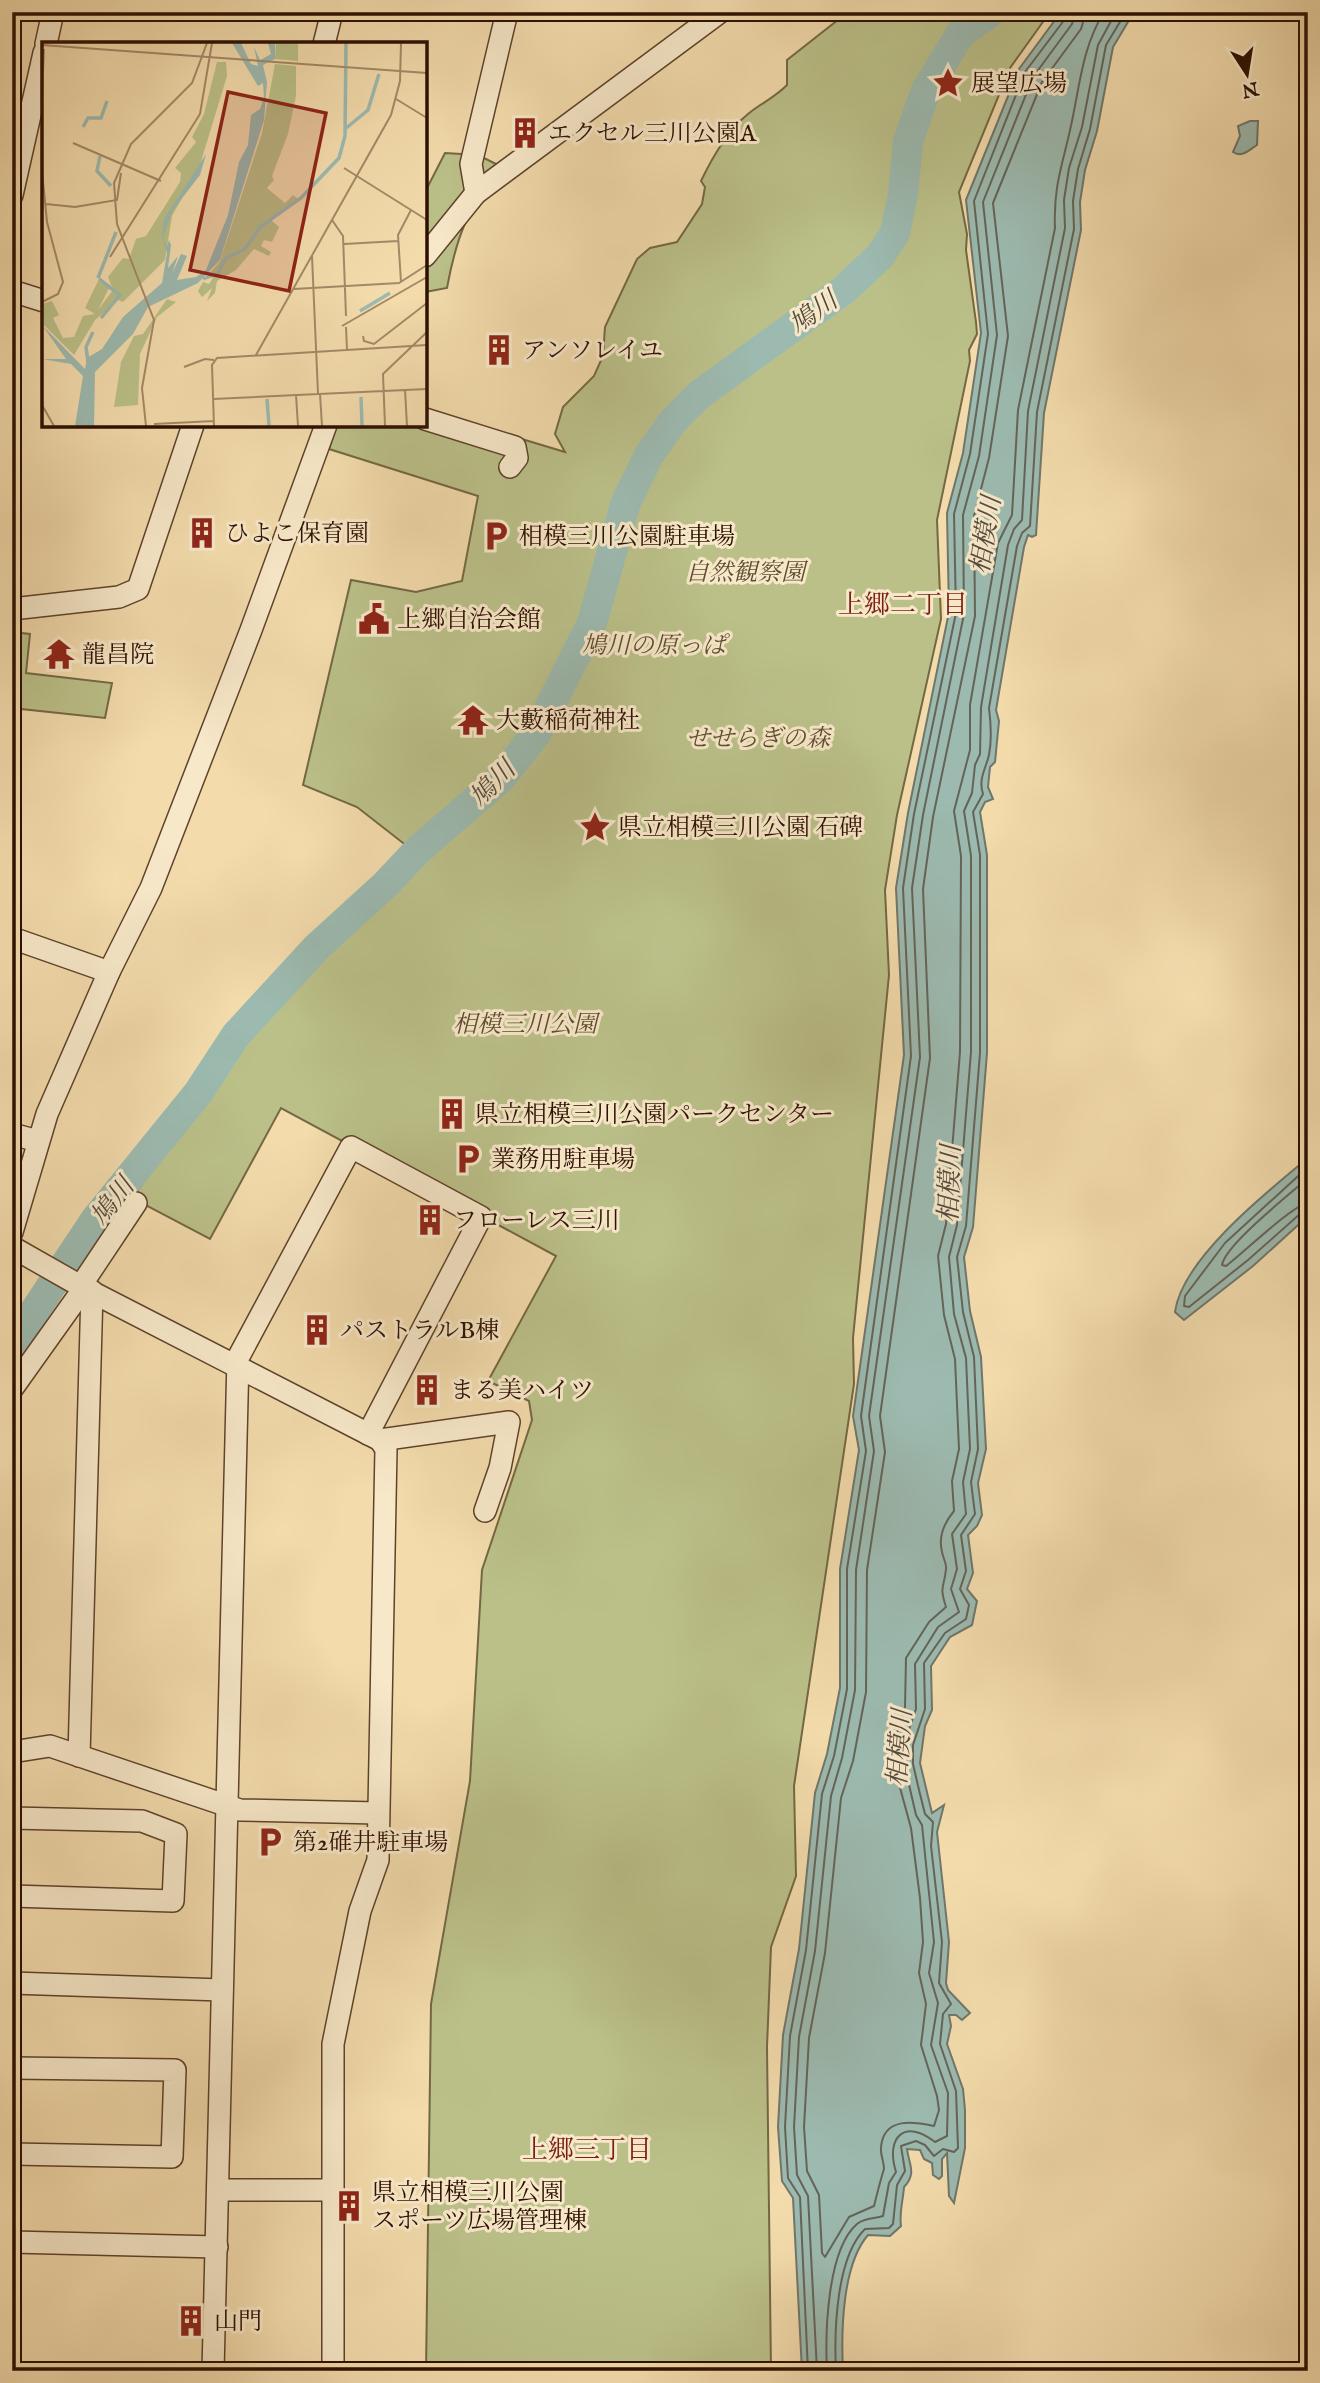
<svg xmlns="http://www.w3.org/2000/svg" width="1320" height="2383" font-family="'IM FELL English','Noto Serif JP',serif">
	<style>
		.green { fill: #bbc089; stroke: #746844; stroke-width: 2 }
		.water { fill: #9cbab0; stroke: #70766a; stroke-width: 2 }
		.lines { fill: none; stroke-linecap: round; stroke-linejoin: round }
		.shore { stroke: #646458; stroke-width: 2 }
		.river { stroke: #9cbab0; stroke-width: 30 }
		.minor-casing { stroke: #5e422b; stroke-width: 24 }
		.minor { stroke: #f7e8c9; stroke-width: 21 }
		.labels { text-anchor: middle; stroke-width: 6; stroke-linejoin: round; paint-order: stroke }
		.poi-label { font-size: 24px; fill: #2d0f00; stroke: #f7e8c9; text-anchor: start }
		.park-label { font-size: 24px; font-style: italic; fill: #5f4d30; stroke: #f7e8c9 }
		.water-label { font-size: 26px; font-style: italic; fill: #544b3e; stroke: #f7e8c9 }
		.neighbourhood-label { font-size: 26px; fill: #7a1f14; stroke: #f7e8c9 }
		.inset-river { fill: none; stroke: #9cbab0; stroke-width: 3.5 }
		.inset-road { fill: none; stroke: #a48967; stroke-width: 2 }
		.view { fill: #8f2418; fill-opacity: 0.15; stroke: #8f2418; stroke-width: 3.5 }
		.inset-edge { fill: none; stroke: #2d0f00; stroke-width: 3.5 }
	</style>
	<rect width="100%" height="100%" fill="#f3dbac"/>
	<filter id="stains"><feTurbulence type="fractalNoise" baseFrequency=".00286" numOctaves="4"/><feColorMatrix values="0 0 0 0 .2 0 0 0 0 .09 0 0 0 0 .02 0 0 0 .5 -.17"/></filter>
	<radialGradient id="worn" r=".72"><stop offset=".6" stop-color="#630" stop-opacity="0"/><stop offset="1" stop-color="#630" stop-opacity=".3"/></radialGradient>
	<g class="green">
		<path d="M 848,12 L 1050,12 L 1010,68 L 959,192 L 967,234 L 966,250 L 976,322 L 977,334 L 969,350 L 970,361 L 937,520 L 941,619 L 897,815 L 885,890 L 889,975 L 853,1338 L 854,1384 L 794,1786 L 796,1876 L 771,1947 L 767,2047 L 771,2371 L 426,2371 L 431,2004 L 470,1781 L 482,1570 L 532,1420 L 529,1401 L 488,1381 L 556,1256 L 281,1108 L 210,1239 L 132,1198 L 248,1037 L 323,952 L 421,857 L 357,807 L 303,785 L 351,580 L 416,592 L 462,581 L 478,496 L 329,449 L 337,425 L 425,425 L 425,410 L 565,452 L 555,434 L 563,407 L 594,376 L 603,356 L 605,327 L 637,259 L 650,248 L 677,242 L 702,204 L 705,187 L 701,181 C 712,158 727,131 748,114 C 761,103 773,99 787,85 L 787,60 Z"/>
		<path d="M 445,153 L 478,155 L 498,165 C 468,212 457,233 447,288 L 425,292 L 425,192 Z"/>
		<path d="M 12,632 L 30,634 L 26,673 L 112,683 L 105,718 L 12,708 Z"/>
	</g>
	<g class="water">
		<path d="M 1061,12 L 1134,12 L 1113,47 L 1097,131 L 1085,170 L 1080,202 L 1081,230 L 1044,413 L 1036,535 L 1032,537 L 1028,535 L 1024,547 L 996,710 L 999,721 L 995,762 L 990,767 L 988,787 L 993,799 L 985,802 L 980,812 L 987,855 L 987,1053 L 973,1227 L 964,1257 L 970,1311 L 981,1357 L 986,1449 L 978,1483 L 982,1515 L 977,1526 L 968,1535 L 973,1573 L 967,1589 L 977,1601 L 972,1625 L 950,1637 L 931,1666 L 932,1710 L 925,1726 L 920,1763 L 932,1813 L 944,1805 L 937,1832 L 949,1942 L 946,1983 L 948,1990 L 970,2013 L 962,2020 L 956,2015 L 949,2015 L 951,2026 L 947,2044 L 963,2089 L 965,2110 L 965,2148 L 954,2203 L 949,2196 L 947,2153 L 942,2159 L 942,2176 L 939,2179 L 933,2175 L 932,2163 L 924,2159 L 920,2150 L 907,2149 C 909,2165 917,2173 904,2187 C 903,2201 899,2213 901,2226 L 890,2236 L 868,2235 C 842,2265 841,2332 843,2371 L 802,2371 L 793,2198 L 782,2181 L 778,2127 L 783,2035 L 799,1949 L 815,1793 L 827,1754 L 840,1688 L 840,1569 L 859,1450 L 853,1416 L 904,1055 L 896,888 L 908,813 L 949,612 L 947,513 L 963,453 L 981,333 L 966,200 L 1019,69 Z"/>
		<path d="M 1250,121 L 1258,121 L 1257,145 C 1249,150 1242,158 1233,152 L 1240,136 L 1238,126 Z"/>
		<path d="M 1308,1158 L 1308,1216 L 1253,1266 L 1184,1320 L 1175,1312 C 1182,1259 1267,1192 1308,1158 Z"/>
	</g>
	<g class="lines">
		<g class="shore">
			<path d="M 1086,12 L 1081,29 L 1042,82 L 993,203 L 1008,336 L 989,458 L 974,516 L 975,616 L 933,817 L 923,889 L 930,1058 L 880,1416 L 885,1452 L 867,1570 L 866,1692 L 853,1761 L 841,1798 L 825,1953 L 809,2038 L 804,2127 L 807,2171 L 819,2195 L 822,2253 L 825,2257 L 849,2217 L 874,2206 C 875,2202 883,2172 884,2169 C 884,2162 880,2154 881,2147 C 884,2116 915,2122 934,2126 L 939,2110 L 937,2096 L 921,2045 L 926,2004 L 919,1973 L 923,1942 L 920,1898 L 911,1828 L 893,1762 L 895,1739 L 905,1707 L 906,1658 L 929,1622 L 946,1607 C 939,1585 944,1589 946,1569 C 947,1564 943,1558 942,1552 C 938,1536 944,1523 954,1511 L 952,1481 L 959,1449 L 955,1359 L 944,1315 L 938,1256 L 946,1224 L 960,1052 L 961,856 L 954,811 L 970,750 L 970,705 L 998,543 L 1012,515 L 1018,410 L 1055,228 C 1053,184 1064,161 1072,121 C 1080,83 1083,46 1104,12"/>
			<path d="M 1308,1167 L 1225,1243 L 1185,1296 L 1184,1306 L 1189,1307 L 1248,1260 L 1301,1213 L 1308,1211"/>
			<path d="M 1308,1178 C 1290,1194 1225,1245 1222,1265 L 1226,1266 C 1242,1254 1294,1204 1308,1203"/>
			<path d="M 808,2371 L 800,2197 L 788,2178 L 785,2127 L 790,2036 L 806,1950 L 822,1794 L 834,1756 L 847,1689 L 847,1569 L 866,1451 L 861,1416 L 911,1056 L 903,888 L 914,814 L 956,613 L 954,514 L 970,454 L 988,334 L 974,201 L 1025,72 L 1065,19 L 1066,12"/>
			<path d="M 817,2371 L 808,2196 L 797,2175 L 794,2127 L 799,2037 L 815,1951 L 831,1796 L 842,1758 L 855,1690 L 856,1570 L 874,1451 L 869,1416 L 920,1057 L 912,888 L 923,815 L 964,614 L 963,515 L 979,456 L 997,335 L 983,202 L 1033,77 L 1072,24 L 1075,12"/>
			<path d="M 827,2371 C 825,2333 827,2250 857,2224 C 865,2217 875,2219 883,2216 L 889,2183 L 896,2172 C 885,2137 905,2118 935,2142 L 947,2136 L 948,2093 L 931,2045 L 938,2003 L 929,1973 L 934,1942 L 922,1825 L 916,1815 L 904,1763 L 905,1741 L 916,1709 L 915,1664 L 938,1627 L 959,1612 L 951,1589 L 957,1569 L 952,1534 L 966,1514 L 963,1482 L 970,1449 L 966,1358 L 954,1314 L 949,1257 L 957,1225 L 971,1052 L 971,856 L 964,811 L 972,793 L 975,765 L 980,754 L 981,707 L 1008,545 L 1014,529 L 1022,520 L 1028,411 L 1065,228 L 1064,200 L 1069,168 L 1082,127 L 1098,45 L 1116,12"/>
			<path d="M 836,2371 C 834,2332 836,2257 865,2229 L 889,2228 L 893,2224 L 897,2185 L 905,2171 L 901,2146 L 916,2141 L 925,2145 L 934,2156 L 943,2149 L 954,2152 L 958,2148 L 956,2091 L 940,2044 L 943,2014 L 951,2004 L 939,1983 L 942,1942 L 931,1846 L 933,1822 L 925,1814 L 919,1790 L 913,1764 L 913,1745 L 925,1709 L 924,1663 L 945,1633 L 966,1619 L 969,1605 L 960,1589 L 966,1571 L 961,1535 L 975,1514 L 971,1482 L 978,1449 L 974,1357 L 963,1312 L 957,1257 L 966,1226 L 980,1053 L 980,855 L 973,812 L 983,794 C 978,779 986,768 989,755 C 992,740 991,724 989,708 L 1017,546 L 1022,533 L 1030,526 L 1037,412 L 1074,229 L 1073,201 L 1078,169 L 1090,129 L 1106,45 L 1126,12"/>
		</g>
		<path class="river" d="M 12,1345 L 95,1220 L 198,1093 L 236,1035 L 317,947 L 385,885 L 418,850 L 501,778 L 536,734 L 592,623 L 626,502 L 649,455 L 673,421 L 699,395 L 845,289 L 880,256 L 895,233 L 903,194 L 908,142 L 926,90 L 961,33 L 991,12"/>
		<defs>
			<g id="minor">
				<path d="M 46,44 L 53,12"/>
				<path d="M 324,44 L 332,12"/>
				<path d="M 476,193 L 471,164 L 507,12"/>
				<path d="M 12,195 L 44,53"/>
				<path d="M 425,256 L 476,193 L 720,12"/>
				<path d="M 12,291 L 44,301"/>
				<path d="M 425,419 L 515,447 L 517,458 L 510,467"/>
				<path d="M 12,609 L 119,597 L 138,589 L 193,425"/>
				<path d="M 12,938 L 109,972"/>
				<path d="M 12,1134 L 38,1141"/>
				<path d="M 12,1232 L 47,1114 L 109,972 L 151,888 L 251,630 L 326,425"/>
				<path d="M 12,1247 L 84,1288 L 380,1440 L 386,1449 L 378,1860 L 360,1911 L 333,2044 L 333,2371"/>
				<path d="M 12,1389 L 84,1288 L 86,1278 L 136,1203"/>
				<path d="M 380,1440 L 509,1422 L 500,1468 L 485,1511"/>
				<path d="M 12,1752 L 50,1746 L 240,1810 L 378,1813"/>
				<path d="M 79,1756 L 92,1291"/>
				<path d="M 12,1818 L 142,1821 L 176,1834 L 173,1901 L 12,1896"/>
				<path d="M 12,1983 L 222,1990"/>
				<path d="M 12,2068 L 175,2070 L 172,2157 L 12,2154"/>
				<path d="M 218,2190 L 333,2190"/>
				<path d="M 12,2242 L 217,2247"/>
				<path d="M 213,2371 L 238,1358 L 351,1147 L 481,1217 L 368,1434"/>
			</g>
		</defs>
		<use href="#minor" class="minor-casing"/>
		<use href="#minor" class="minor"/>
	</g>
	<defs>
		<symbol id="sight-bare" viewBox="-9 -9 18 18"><path d="M0-6L1.8-2.2L6-1.7L2.9 1.2L3.7 5.4L0 3.3L-3.7 5.4L-2.9 1.2L-6-1.7L-1.8-2.2Z" fill="#8f2418" stroke="#f7e8c9" stroke-width="2.5" paint-order="stroke"/></symbol>
		<symbol id="building-bare" viewBox="-9 -9 18 18"><path d="M-4-6H4V6H1V3H-1V6H-4ZM-2.5-4.3h1.7v1.8h-1.7ZM.8-4.3h1.7v1.8H.8ZM-2.5-1h1.7V.8h-1.7ZM.8-1h1.7V.8H.8Z" fill="#8f2418" stroke="#f7e8c9" stroke-width="2.5" paint-order="stroke"/></symbol>
		<symbol id="parking-bare" viewBox="-9 -9 18 18"><path d="M-3.5-5.5H1a3.5 3.5 0 0 1 0 7H-1V5.5H-3.5ZM-1-3.4V-.6H.8a1.4 1.4 0 0 0 0-2.8Z" fill="#8f2418" stroke="#f7e8c9" stroke-width="2.5" paint-order="stroke"/></symbol>
		<symbol id="civic-bare" viewBox="-9 -9 18 18"><path d="M-.6-6.5H3V-4.5H.6V-3L4-1V1h2V6H-6V1h2V-1L-.6-3ZM-1.2 2.5V6h2.4V2.5Z" fill="#8f2418" stroke="#f7e8c9" stroke-width="2.5" paint-order="stroke"/></symbol>
		<symbol id="temple-bare" viewBox="-9 -9 18 18"><path d="M0-6L5-2H3V0L6.5 2.5H4V6H1.5V3h-3V6H-4V2.5H-6.5L-3 0V-2H-5Z" fill="#8f2418" stroke="#f7e8c9" stroke-width="2.5" paint-order="stroke"/></symbol>
	</defs>
	<g fill-rule="evenodd">
		<use href="#sight-bare" x="926" y="61" width="44" height="44"/>
		<use href="#building-bare" x="503" y="111" width="44" height="44"/>
		<use href="#building-bare" x="477" y="328" width="44" height="44"/>
		<use href="#building-bare" x="180" y="511" width="44" height="44"/>
		<use href="#parking-bare" x="474" y="514" width="44" height="44"/>
		<use href="#civic-bare" x="352" y="597" width="44" height="44"/>
		<use href="#temple-bare" x="37" y="632" width="44" height="44"/>
		<use href="#temple-bare" x="451" y="698" width="44" height="44"/>
		<use href="#sight-bare" x="573" y="805" width="44" height="44"/>
		<use href="#building-bare" x="430" y="1092" width="44" height="44"/>
		<use href="#parking-bare" x="446" y="1137" width="44" height="44"/>
		<use href="#building-bare" x="408" y="1198" width="44" height="44"/>
		<use href="#building-bare" x="295" y="1308" width="44" height="44"/>
		<use href="#building-bare" x="405" y="1368" width="44" height="44"/>
		<use href="#parking-bare" x="248" y="1820" width="44" height="44"/>
		<use href="#building-bare" x="327" y="2184" width="44" height="44"/>
		<use href="#building-bare" x="169" y="2299" width="44" height="44"/>
	</g>
	<g class="labels">
		<g class="poi-label">
			<text x="971" y="91">展望広場</text>
			<text x="548" y="141">エクセル三川公園A</text>
			<text x="522" y="358">アンソレイユ</text>
			<text x="225" y="541">ひよこ保育園</text>
			<text x="519" y="544">相模三川公園駐車場</text>
			<text x="397" y="627">上郷自治会館</text>
			<text x="82" y="662">龍昌院</text>
			<text x="496" y="728">大藪稲荷神社</text>
			<text x="618" y="835">県立相模三川公園 石碑</text>
			<text x="475" y="1122">県立相模三川公園パークセンター</text>
			<text x="491" y="1167">業務用駐車場</text>
			<text x="453" y="1228">フローレス三川</text>
			<text x="340" y="1338">パストラルB棟</text>
			<text x="450" y="1398">まる美ハイツ</text>
			<text x="293" y="1850">第2碓井駐車場</text>
			<text x="372" y="2200">県立相模三川公園<tspan x="372" dy="28">スポーツ広場管理棟</tspan></text>
			<text x="214" y="2329">山門</text>
		</g>
		<g class="park-label">
			<text x="745" y="580">自然観察園</text>
			<text x="654" y="653">鳩川の原っぱ</text>
			<text x="758" y="746">せせらぎの森</text>
			<text x="525" y="1032">相模三川公園</text>
		</g>
		<g class="water-label">
			<text transform="translate(813 312) rotate(-36)" y="9">鳩川</text>
			<text transform="translate(985 535) rotate(-81)" y="9">相模川</text>
			<text transform="translate(492 783) rotate(-46)" y="9">鳩川</text>
			<text transform="translate(949 1184) rotate(-88)" y="9">相模川</text>
			<text transform="translate(112 1201) rotate(-52)" y="9">鳩川</text>
			<text transform="translate(899 1748) rotate(-86)" y="9">相模川</text>
		</g>
		<g class="neighbourhood-label">
			<text x="903" y="613">上郷二丁目</text>
			<text x="587" y="2158">上郷三丁目</text>
		</g>
	</g>
	<g transform="translate(42 42)">
		<rect width="385" height="385" fill="#f3dbac"/>
		<path d="M 234,1 L 256,1 L 256,19 L 233,17 ZM 175,20 L 184,20 L 185,34 L 157,126 L 130,174 L 123,218 L 81,260 L 76,258 L 53,278 L 32,313 L 0,281 L 0,262 L 10,259 L 17,273 L 11,276 L 21,296 L 32,295 L 41,274 L 53,272 L 43,266 L 56,239 L 67,246 L 56,268 L 71,248 L 66,235 L 81,216 L 87,217 L 94,197 L 104,194 L 138,140 L 139,131 L 133,126 L 154,100 L 150,95 L 162,72 ZM 233,22 L 254,24 L 254,54 L 246,92 L 230,134 L 232,138 L 225,146 L 243,161 L 251,153 L 256,157 L 229,178 L 237,185 L 230,200 L 222,198 L 219,204 L 229,210 L 227,214 L 212,207 L 194,228 L 175,239 L 173,251 L 165,259 L 170,246 L 160,255 L 156,249 L 161,240 L 167,242 L 171,236 L 167,232 L 178,219 L 220,91 ZM 125,257 L 134,260 L 115,275 L 98,312 L 96,363 L 72,365 L 79,320 L 92,294 L 101,292 Z" fill="#bbc089"/>
		<path d="M 190,1 L 199,1 L 209,22 L 216,24 L 212,5 L 218,18 L 229,12 L 226,1 L 233,1 L 233,17 L 221,23 L 225,40 L 222,78 L 178,218 L 156,241 L 106,265 L 91,292 L 53,330 L 52,384 L 33,384 L 41,334 L 29,322 L 0,317 L 24,317 L 0,283 L 43,327 L 45,316 L 60,307 L 81,275 L 120,241 L 125,211 L 120,194 L 122,177 L 164,112 L 158,133 L 131,168 L 121,195 L 125,204 L 127,198 L 129,203 L 126,226 L 136,214 L 130,232 L 139,212 L 145,214 L 135,238 L 154,235 L 164,228 L 186,173 L 197,120 L 206,103 L 209,73 L 218,67 L 222,56 L 221,41 L 216,44 Z" fill="#9cbab0"/>
		<path class="inset-river" d="M 41,85 L 46,76 L 59,76 L 65,59M 303,87 L 326,68 L 337,32M 58,114 L 55,129 L 69,144M 56,236 L 74,190M 57,237 L 78,253 L 59,276M 161,237 L 176,231 L 184,216 L 203,207 L 218,185 L 259,156 L 297,116 L 303,94 L 304,1M 318,269 L 348,251M 46,320 L 44,305 L 51,290M 319,355 L 320,384M 225,357 L 227,384"/>
		<path class="inset-road" d="M 0,3 L 385,31M 0,50 L 2,7M 354,57 L 385,76M 31,101 L 119,139M 302,126 L 385,178M 0,129 L 5,180 L 21,240 L 16,252 L 0,260M 4,162 L 33,165 L 75,158 L 79,131M 290,178 L 301,194 L 304,274M 302,202 L 356,199M 270,214 L 276,352M 68,215 L 158,72 L 170,1M 359,240 L 356,193 L 369,168M 252,247 L 357,241 L 385,223M 300,284 L 385,235M 304,285 L 305,308M 321,294 L 322,299 L 332,302 L 385,261M 214,313 L 349,73 L 358,39 L 359,1M 142,325 L 163,317 L 172,318M 363,348 L 365,384M 278,352 L 280,384M 254,353 L 256,384M 171,357 L 385,347M 0,363 L 12,384M 112,382 L 172,379M 104,384 L 100,346 L 112,278 L 75,182 L 72,141 L 89,102 L 150,41 L 165,1M 172,384 L 170,323 L 175,316 L 385,303M 343,384 L 341,332 L 385,290"/>
		<path class="view" d="M 186,50 L 284,71 L 247,249 L 148,228 Z"/>
		<rect width="385" height="385" class="inset-edge"/>
	</g>
	<rect width="1320" height="2383" fill="none" stroke="#f3dbac" stroke-width="42"/>
	<rect x="14" y="14" width="1292" height="2355" fill="none" stroke="#2d0f00" stroke-width="3.5"/>
	<rect x="21" y="21" width="1278" height="2341" fill="none" stroke="#2d0f00" stroke-width="2"/>
	<g transform="translate(1247 74) rotate(168)" stroke="#f7e8c9" stroke-width="5" paint-order="stroke">
	<path d="M0-5L12 26L0 18L-12 26Z" fill="#2d0f00"/>
	<text y="-10" font-size="19" font-weight="bold" text-anchor="middle" fill="#2d0f00">N</text>
	</g>
	<rect width="100%" height="100%" filter="url(#stains)"/>
	<rect width="100%" height="100%" fill="url(#worn)"/>
</svg>
